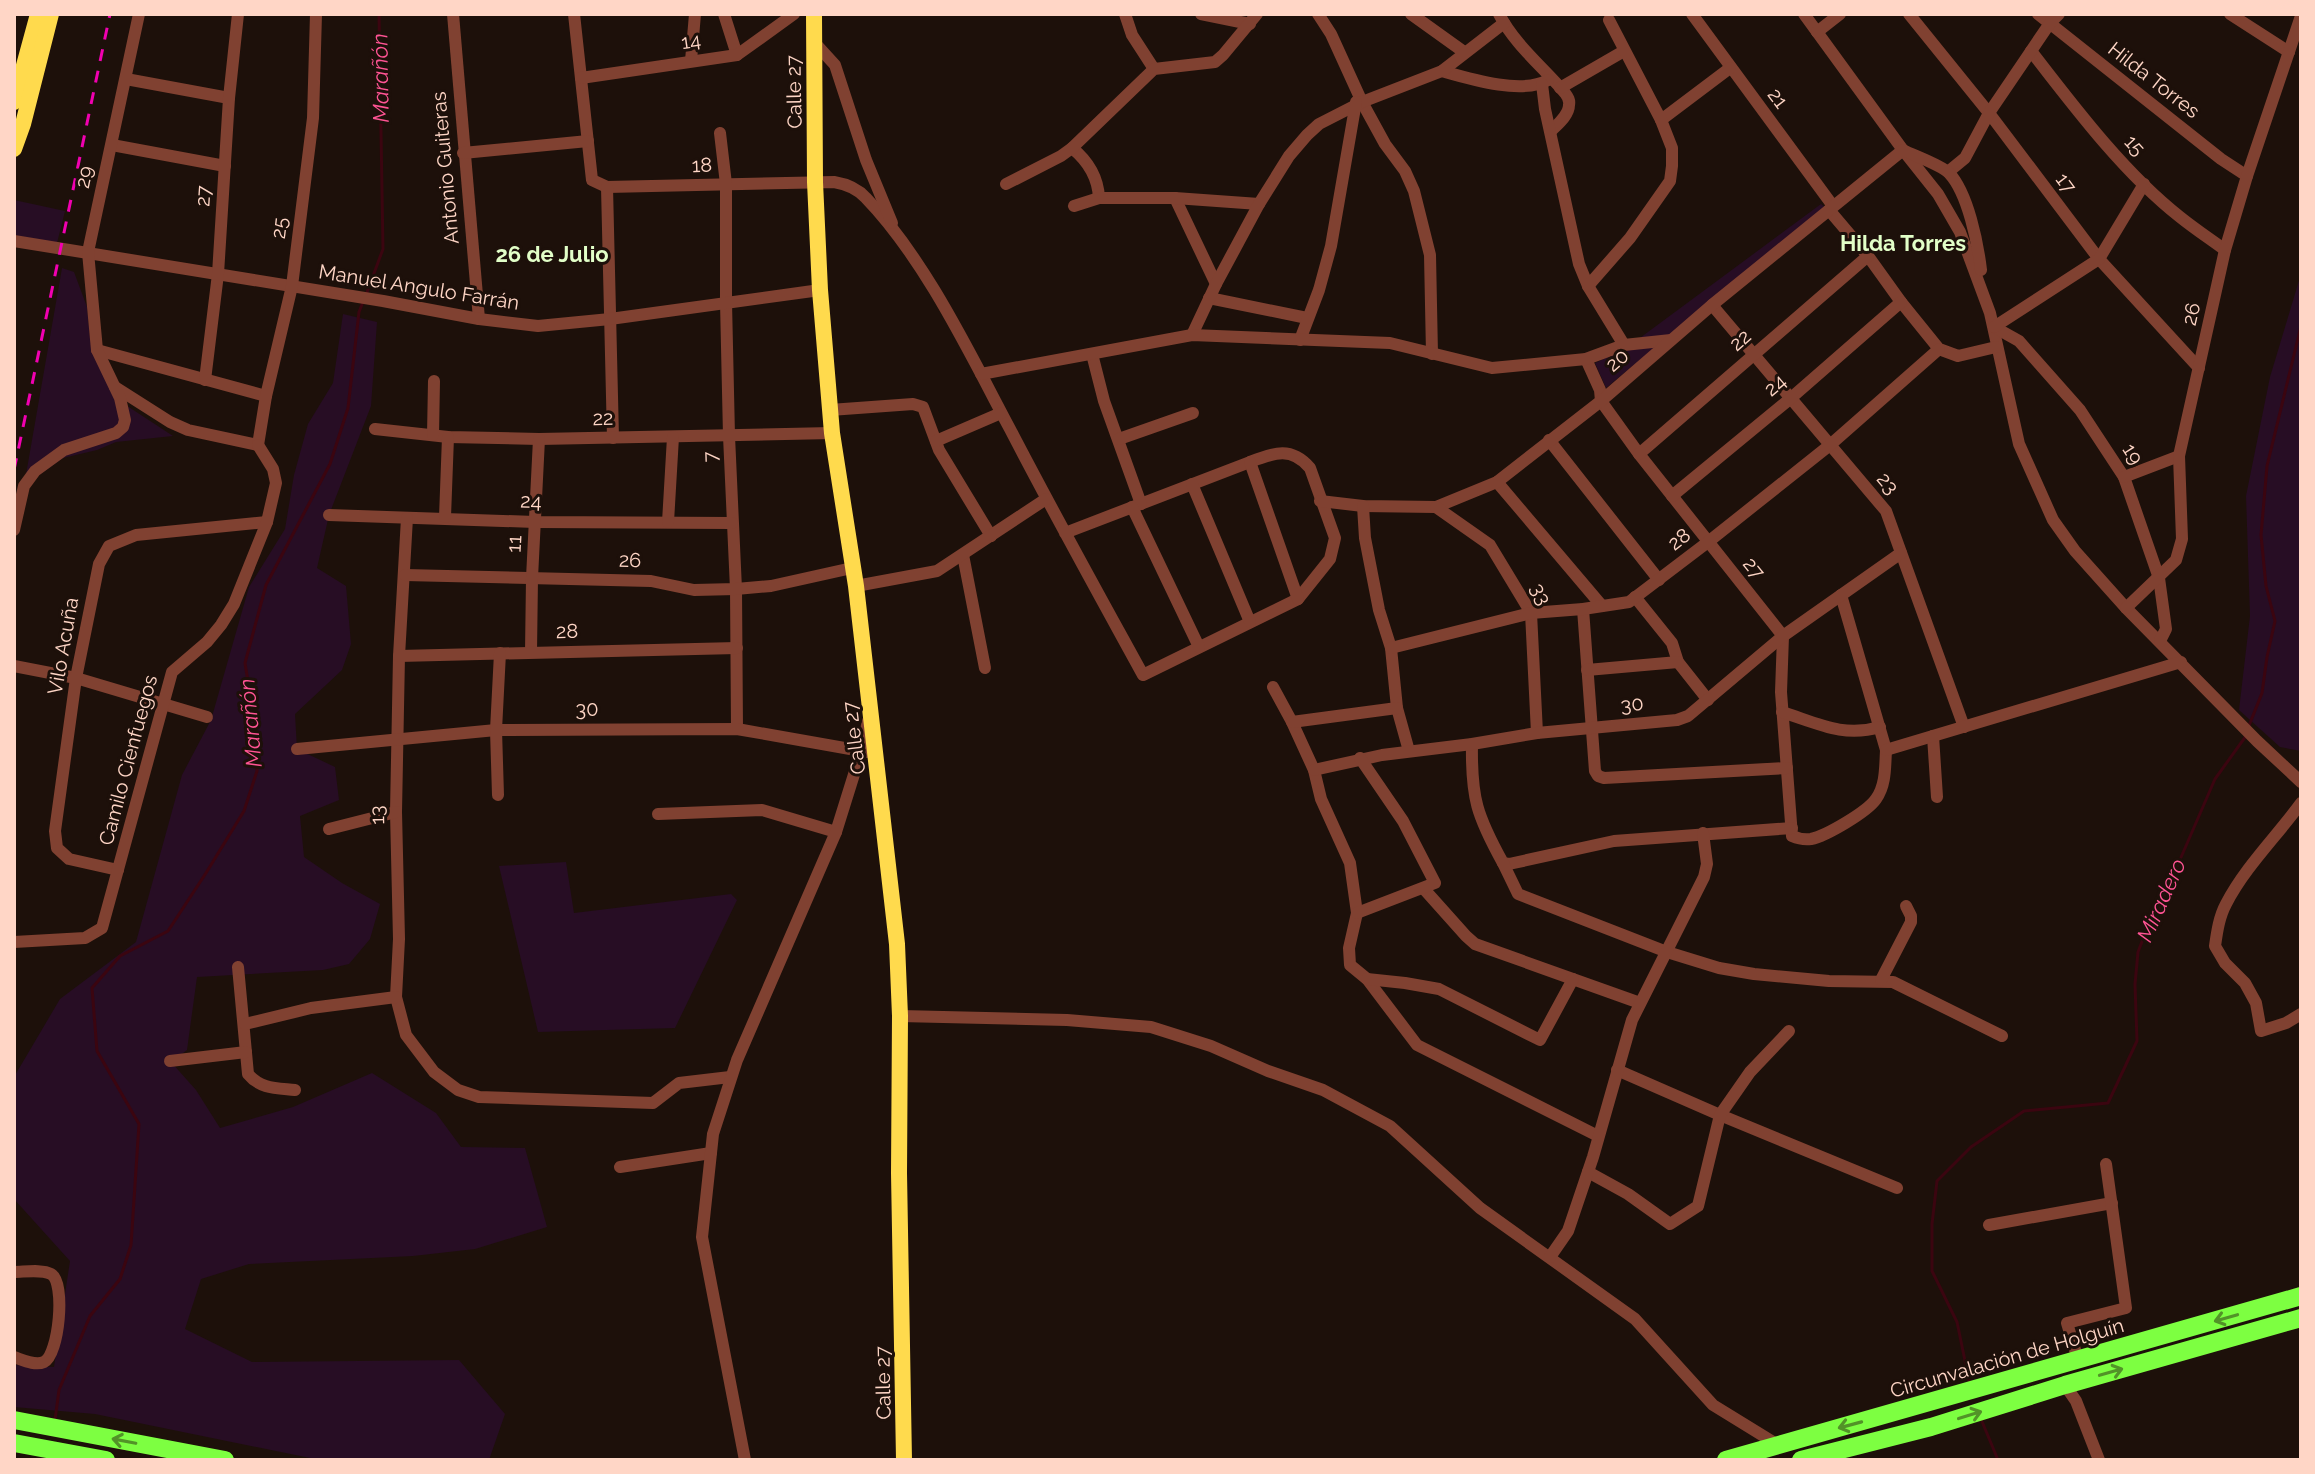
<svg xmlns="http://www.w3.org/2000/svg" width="2315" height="1474" font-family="Raleway,sans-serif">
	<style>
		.green { fill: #270d24 }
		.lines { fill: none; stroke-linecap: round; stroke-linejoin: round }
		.stream { stroke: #3b0510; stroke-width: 3 }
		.minor { stroke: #804131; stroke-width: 12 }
		.major { stroke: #ffda4d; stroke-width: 16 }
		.highway { stroke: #7dff41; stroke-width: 18 }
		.rail { stroke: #f100b1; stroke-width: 3; stroke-dasharray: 12 10; stroke-linecap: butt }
		.oneway { stroke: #529328 }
		.labels { text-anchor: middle; stroke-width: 6; stroke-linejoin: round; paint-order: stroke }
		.street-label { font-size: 20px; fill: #ffd6c6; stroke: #1d100a }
		.water-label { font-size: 22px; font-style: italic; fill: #ff5494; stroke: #1d100a }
		.neighbourhood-label { font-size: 22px; font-weight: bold; fill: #e2ffc8; stroke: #1d100a }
	</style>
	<rect width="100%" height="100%" fill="#1d100a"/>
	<g class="green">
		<path d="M 14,200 L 65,211 L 57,243 L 14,235 Z"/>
		<path d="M 1821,204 L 1825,207 L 1606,388 L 1595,363 L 1625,349 Z"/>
		<path d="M 62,268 L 74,272 L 87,307 L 90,337 L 115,398 L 173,436 L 116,442 L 97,450 L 63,458 L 24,486 Z"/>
		<path d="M 2301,274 L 2301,751 L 2280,747 L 2239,710 L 2250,616 L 2246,496 L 2270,377 Z"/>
		<path d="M 343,314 L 377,322 L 371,406 L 329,515 L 317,568 L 346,586 L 351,644 L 342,670 L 295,714 L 297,749 L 335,767 L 339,800 L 300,816 L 304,857 L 342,883 L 380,904 L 370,939 L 349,964 L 323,970 L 197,977 L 187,1050 L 171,1062 L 196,1090 L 220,1128 L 293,1107 L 372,1073 L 436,1113 L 461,1147 L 525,1148 L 547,1227 L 475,1249 L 413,1256 L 249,1264 L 201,1279 L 185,1329 L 252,1362 L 459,1360 L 505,1414 L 489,1460 L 320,1460 L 95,1414 L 14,1407 L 14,1365 L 54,1367 L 70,1261 L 14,1199 L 14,1077 L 60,999 L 136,942 L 182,775 L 211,720 L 249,587 L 285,529 L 294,475 L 308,424 L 333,383 Z"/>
		<path d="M 566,862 L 574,913 L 731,894 L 737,900 L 675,1028 L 538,1032 L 499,866 Z"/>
	</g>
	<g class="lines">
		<g class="stream">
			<path d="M 366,295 L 383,249 L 379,14"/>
			<path d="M 2248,728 L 2262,693 L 2267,657 L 2275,621 L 2266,586 L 2261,535 L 2267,466 L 2301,326"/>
			<path d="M 1970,1385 L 1957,1322 L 1932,1271 L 1932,1224 L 1937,1181 L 1971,1147 L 2024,1111 L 2108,1103 L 2137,1041 L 2135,984 L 2138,952 L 2148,926 L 2156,915 L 2215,779 L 2246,736"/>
			<path d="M 1981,1419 L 1998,1460"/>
			<path d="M 55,1420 L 59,1390 L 90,1316 L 120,1279 L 131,1245 L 139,1124 L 97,1051 L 92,988 L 120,956 L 168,931 L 206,873 L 244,811 L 257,771 L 256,731 L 245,663 L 266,585 L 330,464 L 348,408 L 359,312 L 363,302"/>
		</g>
		<g class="minor">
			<path d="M 453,14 L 479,319"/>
			<path d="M 574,14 L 592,180 L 607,187 L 834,182 C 846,184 858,189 866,198 C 925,259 970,354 1010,429 C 1053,512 1098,593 1143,675 L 1298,599 L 1330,559 L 1335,538 L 1310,468 C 1291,446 1274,453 1250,462 L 1065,533"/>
			<path d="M 724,14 L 737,55"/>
			<path d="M 1125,14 L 1132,35 L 1154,69"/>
			<path d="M 1201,14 L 1250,24"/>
			<path d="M 1318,14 L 1331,34 L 1362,102 L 1385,144 L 1405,171 L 1414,191 L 1430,255 L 1432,354"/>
			<path d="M 1411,14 L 1464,52"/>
			<path d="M 1499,14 C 1515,45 1543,67 1565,93 C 1568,97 1570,100 1569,105 C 1569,115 1558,124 1551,131"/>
			<path d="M 1692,14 L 1833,206"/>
			<path d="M 1804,14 L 1903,150 L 1938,194 L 1960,232 L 1990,313 L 2019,444 L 2053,520 L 2075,551 L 2126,608 L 2257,741 L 2301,782"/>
			<path d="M 1909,14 L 1989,113 L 2099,259 L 2199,368"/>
			<path d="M 2038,14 L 2221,159 L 2247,176"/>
			<path d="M 2230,14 L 2289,52"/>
			<path d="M 1817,32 L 1840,14"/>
			<path d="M 814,42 L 835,65 L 866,160 L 892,223"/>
			<path d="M 2031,51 C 2075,108 2124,173 2180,217 C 2195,229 2210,239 2225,250"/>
			<path d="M 691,61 L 695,14"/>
			<path d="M 1442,71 C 1470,79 1522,95 1548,80"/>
			<path d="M 581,78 L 737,55 L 794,14"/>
			<path d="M 126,79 L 229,98"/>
			<path d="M 1542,84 L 1545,109 L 1579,264 L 1588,286 L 1624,345"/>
			<path d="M 1560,88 L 1624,51"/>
			<path d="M 1661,120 L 1730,68"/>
			<path d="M 720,133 L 726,184 L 726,302 L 729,436 L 736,589 L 737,729"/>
			<path d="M 112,145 L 225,166"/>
			<path d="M 1072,148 C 1088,161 1098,177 1099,198"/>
			<path d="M 463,153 L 588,141"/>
			<path d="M 1948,172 L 1965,158 L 1989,113 L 2050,23 L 2059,14"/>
			<path d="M 1006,184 L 1061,156 L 1072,148 L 1154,69 L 1215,62 L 1223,55 L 1257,14"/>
			<path d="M 607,187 L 613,438"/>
			<path d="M 1175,198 L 1216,284"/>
			<path d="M 1074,206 L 1099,198 L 1175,198 L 1259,204"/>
			<path d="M 1829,210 L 1868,256 L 1901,302 L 1939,349 L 1958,356 L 1996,347"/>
			<path d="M 14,241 L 383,301 L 479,319 L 538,326 L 610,319 L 820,290"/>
			<path d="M 1588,286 L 1630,238 L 1670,181 L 1672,166 L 1672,148 L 1661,120 L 1609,20"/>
			<path d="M 1209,298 L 1307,318"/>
			<path d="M 1712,305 L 1886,511 L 1964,727"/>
			<path d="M 1994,327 L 2019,341 L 2080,410 L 2124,477 L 2159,578 L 2166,629 L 2160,641"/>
			<path d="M 1994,327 L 2099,259 L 2144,184"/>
			<path d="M 1192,335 L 1216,284 L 1259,204 L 1289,156 L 1307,135 L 1319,124 L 1362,102 L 1442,71 L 1504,23"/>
			<path d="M 1300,340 L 1319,290 L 1331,246 L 1356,102"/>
			<path d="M 97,350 L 266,396"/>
			<path d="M 1092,354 L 1104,401 L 1141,504"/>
			<path d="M 1586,359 L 1600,390 L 1601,401 L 1639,454 L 1783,636 L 1781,692 L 1792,836 C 1799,839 1804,840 1811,839 C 1826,836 1867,812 1876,799 C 1886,785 1885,767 1886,750 L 1841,595"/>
			<path d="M 981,374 L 1192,335 L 1390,343 L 1492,368 L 1586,359 L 1624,345 L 1671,340"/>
			<path d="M 205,380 L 218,274 L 229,98 L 238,14"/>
			<path d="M 115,387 L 170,422 L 188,430 L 258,445"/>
			<path d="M 830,410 L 913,404 L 923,407 L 939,450 L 991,536"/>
			<path d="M 375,429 L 448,437 L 539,439 L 832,433"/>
			<path d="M 433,435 L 434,381"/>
			<path d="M 1119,439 L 1193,413"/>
			<path d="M 1549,440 L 1659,580"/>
			<path d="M 936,441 L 1001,413"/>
			<path d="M 258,445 L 266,396 L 292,286 L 313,118 L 316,14"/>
			<path d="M 1639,454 L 1868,256"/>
			<path d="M 1250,462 L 1298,599"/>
			<path d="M 2124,477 L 2179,456"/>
			<path d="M 1497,482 L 1602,606"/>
			<path d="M 1192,484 L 1250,622"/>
			<path d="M 1672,496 L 1791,398 L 1901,302"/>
			<path d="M 1320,501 L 1363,506 L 1436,507 L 1497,482 L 1601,401 L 1712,305 L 1903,150 C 1915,156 1941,165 1949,173 C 1968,193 1978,244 1981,270"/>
			<path d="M 1363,506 L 1365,538 L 1379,610 L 1391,648 L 1397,708 L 1409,751"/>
			<path d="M 1132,507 L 1199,647"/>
			<path d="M 1436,507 L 1490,545 L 1531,613 L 1537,733"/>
			<path d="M 329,515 L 535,522 L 732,523"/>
			<path d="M 445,517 L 448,437"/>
			<path d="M 407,518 L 399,656 L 396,812 L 399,939 L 396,997 L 406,1035 L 434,1072 L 458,1090 L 479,1097 L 653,1103 L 679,1083 L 730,1077"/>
			<path d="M 668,522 L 673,437"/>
			<path d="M 14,530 L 24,486 L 35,471 L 64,450 L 116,433 L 123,427 L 125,420 L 120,398 L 97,350 L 88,252 L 139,14"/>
			<path d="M 963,555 L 985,668"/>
			<path d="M 405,575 L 651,581 L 694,590 L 736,589 L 771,586 L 852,568"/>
			<path d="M 856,586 L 937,571 L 1046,499"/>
			<path d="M 1635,597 L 1672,643 L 1678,662 L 1708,700"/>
			<path d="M 2126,608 L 2176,560 L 2182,539 L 2179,456 L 2225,250 L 2247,176 L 2301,16"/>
			<path d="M 1583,609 L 1595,771 L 1598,776 L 1604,778 L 1787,768"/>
			<path d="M 1391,648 L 1531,613 L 1583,609 L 1629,602 L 1708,542 L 1830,445 L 1939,349"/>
			<path d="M 531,652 L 532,578 L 539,439"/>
			<path d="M 399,656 L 737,648"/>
			<path d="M 14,666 L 76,678 L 207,717"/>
			<path d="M 1587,670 L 1678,662"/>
			<path d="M 1273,687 L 1292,722 L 1314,770 L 1321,799 L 1350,863 L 1357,913 L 1349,948 L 1350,965 L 1367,979 L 1417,1045 L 1598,1136"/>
			<path d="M 1782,712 C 1817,723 1843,738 1880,727"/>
			<path d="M 1292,722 L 1397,708"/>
			<path d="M 1933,736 L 1937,797"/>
			<path d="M 1472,744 C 1471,798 1477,816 1503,863 L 1509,864 L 1614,841 L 1792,828"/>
			<path d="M 297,749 L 496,730 L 737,729 L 867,752"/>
			<path d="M 1886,750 L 2181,662"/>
			<path d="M 1314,770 L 1382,755 L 1472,744 L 1537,733 L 1677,720 L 1688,716 L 1783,636 L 1901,553"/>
			<path d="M 498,795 L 496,730 L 500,653"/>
			<path d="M 2301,803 C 2277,836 2245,867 2226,904 C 2219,917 2217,932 2215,946 L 2225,963 L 2245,983 L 2256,1003 L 2261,1031 L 2286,1023 L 2301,1014"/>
			<path d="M 658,814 L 762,810 L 836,832"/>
			<path d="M 329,829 L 396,812"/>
			<path d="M 1503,863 L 1518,894 L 1667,952 L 1719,968 L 1754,974 L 1829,981 L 1893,982 L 2002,1036"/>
			<path d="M 118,870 L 69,859 L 57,848 L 55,831 L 76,678 L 99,564 L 109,546 L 136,535 L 267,522"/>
			<path d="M 1424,889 L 1466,936 L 1475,944 L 1640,1003"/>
			<path d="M 1357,913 L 1435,883 L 1403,821 L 1360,758"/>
			<path d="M 14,942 L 85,938 L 102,928 L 172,672 L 207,642 L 221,625 L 234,604 L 267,522 L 276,483 L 273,469 L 258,445"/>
			<path d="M 238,967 L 248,1074 C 260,1089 277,1088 295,1090"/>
			<path d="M 1367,979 L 1405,983 L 1439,989 L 1540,1040 L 1573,979"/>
			<path d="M 1881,980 L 1911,922 L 1911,916 L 1906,906"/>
			<path d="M 900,1016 L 1067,1020 L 1151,1027 L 1211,1046 L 1268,1071 L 1323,1090 L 1390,1126 L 1480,1208 L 1635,1319 L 1713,1405 L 1778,1445"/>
			<path d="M 245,1024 L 311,1008 L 396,997"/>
			<path d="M 170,1061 L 246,1052"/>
			<path d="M 1617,1070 L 1720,1115 L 1897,1188"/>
			<path d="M 620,1167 L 711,1153"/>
			<path d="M 1588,1172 L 1628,1194 L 1670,1224 L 1698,1206 L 1720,1115 L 1750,1072 L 1789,1031"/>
			<path d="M 1989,1225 L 2112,1203"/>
			<path d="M 1550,1257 L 1568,1231 L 1593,1157 L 1632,1020 L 1704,877 L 1707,864 L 1703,833"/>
			<path d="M 14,1272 C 24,1272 42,1269 51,1274 C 66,1282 59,1355 44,1362 C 35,1366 23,1360 14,1357"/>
			<path d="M 2078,1360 L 2067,1323 L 2126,1308 L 2106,1164"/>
			<path d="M 2065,1385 L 2076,1401 L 2099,1460"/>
			<path d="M 745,1460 L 702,1237 L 713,1134 L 737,1060 L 836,832 L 861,752 L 868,721"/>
		</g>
		<g class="major">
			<path d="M 814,14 L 815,182 L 820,290 L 832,433 L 856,586 L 897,944 L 900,1016 L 899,1173 L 904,1460"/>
			<path d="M 14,102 L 38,14"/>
			<path d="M 14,149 L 23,124 L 51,14"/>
		</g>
		<g class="highway">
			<path d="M 14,1420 L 225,1460"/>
			<path d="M 14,1443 L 106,1460"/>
			<path d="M 1726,1460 L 2301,1296"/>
			<path d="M 1801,1460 L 1931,1427 L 2065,1385 L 2301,1318"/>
		</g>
		<path class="rail" d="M 14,470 L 110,14"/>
	</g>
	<defs><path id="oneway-shaft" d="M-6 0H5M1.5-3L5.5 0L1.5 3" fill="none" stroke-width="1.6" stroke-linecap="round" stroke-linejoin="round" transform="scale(2)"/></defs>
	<g class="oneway">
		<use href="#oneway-shaft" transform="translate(2226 1318) rotate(164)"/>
		<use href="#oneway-shaft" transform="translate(2111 1372) rotate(-16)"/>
		<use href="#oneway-shaft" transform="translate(1970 1415) rotate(-17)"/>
		<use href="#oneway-shaft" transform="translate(1850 1425) rotate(165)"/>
		<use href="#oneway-shaft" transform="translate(124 1441) rotate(-169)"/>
	</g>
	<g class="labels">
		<g class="street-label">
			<text transform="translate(691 41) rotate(-8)" y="7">14</text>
			<text transform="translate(2154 80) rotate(38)" y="7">Hilda Torres</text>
			<text transform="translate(794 92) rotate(-91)" y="7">Calle 27</text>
			<text transform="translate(1778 98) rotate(53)" y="7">21</text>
			<text transform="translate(2135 145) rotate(47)" y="7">15</text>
			<text transform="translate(702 165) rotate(-2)" y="7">18</text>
			<text transform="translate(445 168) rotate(-95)" y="7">Antonio Guiteras</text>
			<text transform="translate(84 177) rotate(-78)" y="7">29</text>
			<text transform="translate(2066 183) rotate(53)" y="7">17</text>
			<text transform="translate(203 196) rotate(-86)" y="7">27</text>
			<text transform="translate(279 228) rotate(-83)" y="7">25</text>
			<text transform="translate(419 287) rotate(9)" y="7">Manuel Angulo Farrán</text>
			<text transform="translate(2191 314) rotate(-77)" y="7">26</text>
			<text transform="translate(1740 340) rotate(-41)" y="7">22</text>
			<text transform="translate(1617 360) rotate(-41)" y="7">20</text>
			<text transform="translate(1775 385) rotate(-40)" y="7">24</text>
			<text transform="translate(603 418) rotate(-1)" y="7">22</text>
			<text transform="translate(2133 454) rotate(58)" y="7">19</text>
			<text transform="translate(710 457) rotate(-92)" y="7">7</text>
			<text transform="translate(1888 483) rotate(50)" y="7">23</text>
			<text transform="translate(531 501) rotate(2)" y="7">24</text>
			<text transform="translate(1679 539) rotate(-38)" y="7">28</text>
			<text transform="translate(514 544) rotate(-87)" y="7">11</text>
			<text transform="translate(630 560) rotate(1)" y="7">26</text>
			<text transform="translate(1754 568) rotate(51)" y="7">27</text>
			<text transform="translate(1541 594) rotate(64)" y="7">33</text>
			<text transform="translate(567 631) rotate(-1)" y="7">28</text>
			<text transform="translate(63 646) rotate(-80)" y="7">Vilo Acuña</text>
			<text transform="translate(1632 704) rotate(-6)" y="7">30</text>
			<text x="587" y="716">30</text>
			<text transform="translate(854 738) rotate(-97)" y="7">Calle 27</text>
			<text transform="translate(128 760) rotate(-75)" y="7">Camilo Cienfuegos</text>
			<text transform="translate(377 815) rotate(-91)" y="7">13</text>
			<text transform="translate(2007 1358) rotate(-16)" y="7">Circunvalación de Holguín</text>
			<text transform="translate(883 1383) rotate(-91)" y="7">Calle 27</text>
		</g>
		<g class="water-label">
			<text transform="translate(380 78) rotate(-91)" y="8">Marañón</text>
			<text transform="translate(250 723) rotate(-95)" y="8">Marañón</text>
			<text transform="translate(2161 900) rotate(-66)" y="8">Miradero</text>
		</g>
		<g class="neighbourhood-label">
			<text x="1903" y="251">Hilda Torres</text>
			<text x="552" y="262">26 de Julio</text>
		</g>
	</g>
	<rect width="2315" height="1474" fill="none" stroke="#ffd6c6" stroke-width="32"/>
</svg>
